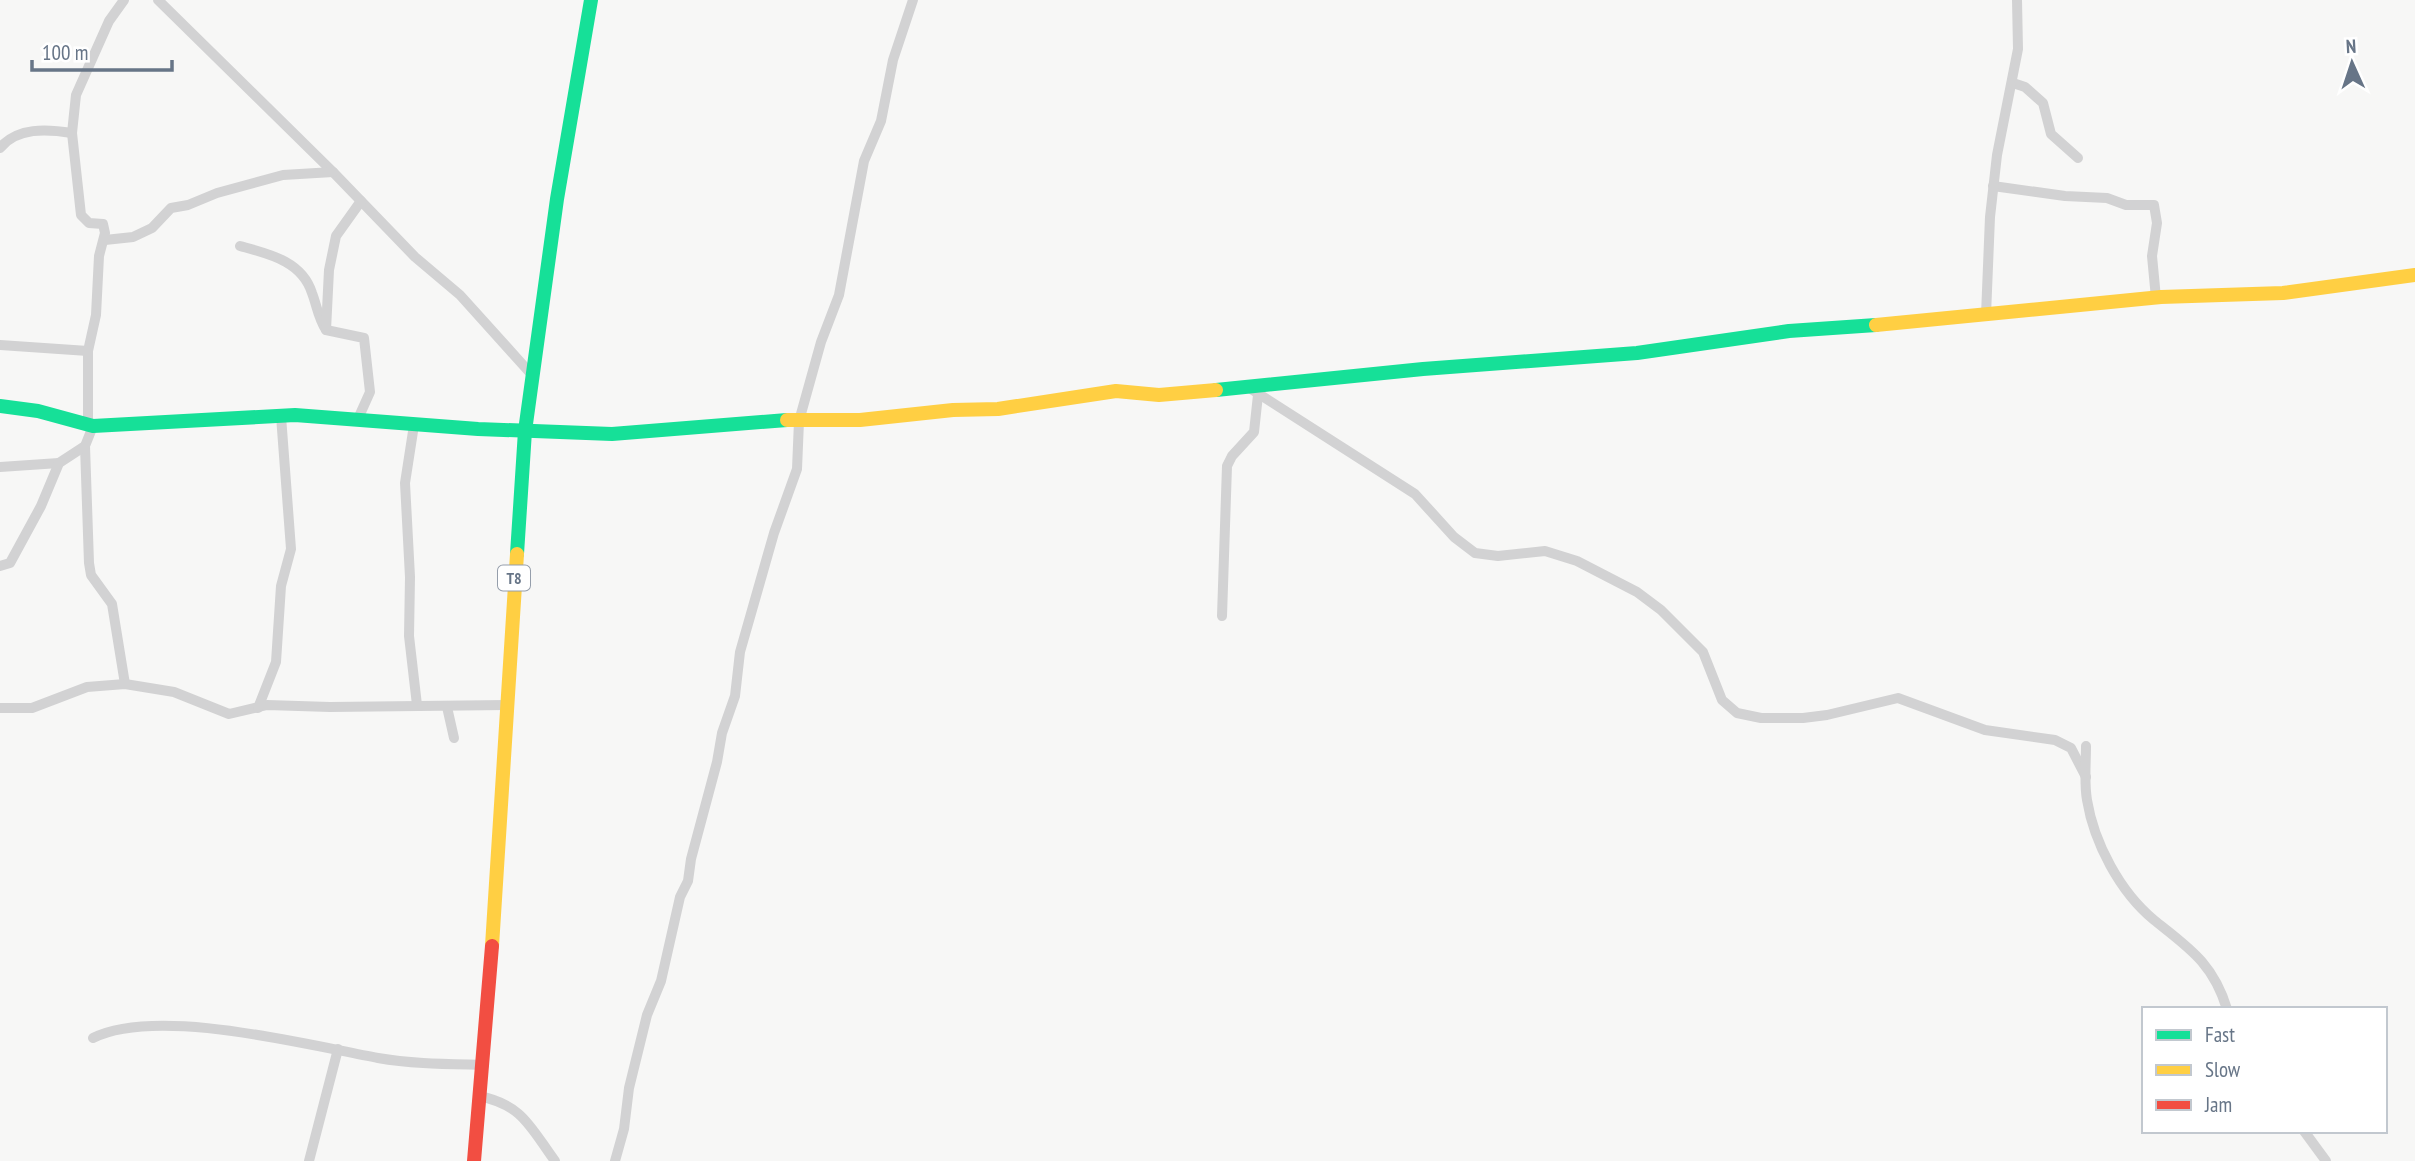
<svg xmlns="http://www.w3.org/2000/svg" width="2415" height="1161" font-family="'PT Sans Narrow',sans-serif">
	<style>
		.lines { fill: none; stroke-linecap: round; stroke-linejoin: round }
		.street { stroke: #d2d2d3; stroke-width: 10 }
		.fast { stroke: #16e098; stroke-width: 14 }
		.slow { stroke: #ffcf43; stroke-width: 14 }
		.jam { stroke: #f24e42; stroke-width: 14 }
		.labels { text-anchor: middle; stroke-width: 7; stroke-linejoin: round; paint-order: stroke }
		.shield { fill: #fff; stroke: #959eab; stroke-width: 2 }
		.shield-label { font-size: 16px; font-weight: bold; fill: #677587 }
	</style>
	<rect width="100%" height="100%" fill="#f7f7f6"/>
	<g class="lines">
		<g class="street">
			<path d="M 158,0 L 333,172 L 415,257 L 460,295 L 532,375"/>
			<path d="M 2013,83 L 2025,87 L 2043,103 L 2051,134 L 2078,158"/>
			<path d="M 0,148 C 17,127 47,129 72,133"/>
			<path d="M 1993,186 L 2065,196 L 2107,198 L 2126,205 L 2154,205 L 2157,223 L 2152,256 L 2156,298"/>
			<path d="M 105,240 L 133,237 L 152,228 L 171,208 L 188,205 L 217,193 L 283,175 L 333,172"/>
			<path d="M 240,246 C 269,254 302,261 312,293 C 317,306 318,318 326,330 L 364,338 L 370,392 L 357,421"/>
			<path d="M 1986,315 L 1990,217 L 1997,155 L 2018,49 L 2017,0"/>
			<path d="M 326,330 L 329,270 L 336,236 L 361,201"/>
			<path d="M 0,345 L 88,351"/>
			<path d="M 1248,387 L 1415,494 L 1454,537 L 1475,553 L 1498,556 L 1545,551 L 1577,561 L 1637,592 L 1661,610 L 1703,652 L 1722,700 L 1737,713 L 1761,718 L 1803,718 L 1827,715 L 1898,698 L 1985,730 L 2055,740 L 2071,748 L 2086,777"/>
			<path d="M 88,425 L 88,351 L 96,315 L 99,256 L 105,233 L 103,224 L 89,223 L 81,215 L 72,133 L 76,95 L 109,21 L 124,0"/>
			<path d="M 414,425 L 405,483 L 410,577 L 409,636 L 417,705"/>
			<path d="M 85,446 L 89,563 L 91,575 L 112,604 L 125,684"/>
			<path d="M 0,467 L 59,463"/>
			<path d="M 0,566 L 10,563 L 41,506 L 59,463 L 85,446 L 93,426"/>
			<path d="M 1222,616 L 1227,466 L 1232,456 L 1254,432 L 1258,395"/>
			<path d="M 447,707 L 454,738"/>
			<path d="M 0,708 L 32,708 L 87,687 L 125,684 L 174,692 L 229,714 L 267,705 L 330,707 L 507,705"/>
			<path d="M 258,708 L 276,662 L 281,586 L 291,549 L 281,416"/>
			<path d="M 2086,746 C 2086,764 2084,783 2087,800 C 2094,843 2120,892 2154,920 C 2189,948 2213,963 2227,1009"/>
			<path d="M 93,1038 C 157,1006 307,1045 378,1058 C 413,1064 448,1064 484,1065"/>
			<path d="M 479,1096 C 523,1105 530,1127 555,1161"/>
			<path d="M 2304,1131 L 2326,1161"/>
			<path d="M 309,1161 L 338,1049"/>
			<path d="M 615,1161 L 624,1129 L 629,1088 L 647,1015 L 661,981 L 680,897 L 688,881 L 691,859 L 717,762 L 722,733 L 735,696 L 740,652 L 774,533 L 797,469 L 799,421 L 821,342 L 839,295 L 864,161 L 881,121 L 893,60 L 913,0"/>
		</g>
		<g class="fast">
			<path d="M 1216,390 L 1423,369 L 1637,353 L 1789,331 L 1876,325"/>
			<path d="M 0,406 L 38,411 L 93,426 L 295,415 L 478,429 L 612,434 L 787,420"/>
			<path d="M 517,554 L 525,431 L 557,199 L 591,0"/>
		</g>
		<g class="slow">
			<path d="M 1876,325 L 2161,297 L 2283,293 L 2415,275"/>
			<path d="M 787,420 L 860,420 L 953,410 L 998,409 L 1116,391 L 1159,395 L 1216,390"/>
			<path d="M 492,946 L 517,554"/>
		</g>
		<path class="jam" d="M 474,1161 L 492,946"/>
	</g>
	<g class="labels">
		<rect class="shield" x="498" y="565.5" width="32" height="25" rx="5"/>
		<g class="shield-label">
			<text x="514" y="584">T8</text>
		</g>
	</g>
	<rect x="2142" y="1007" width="245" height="126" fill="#ffffff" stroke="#c2c8cf" stroke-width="2"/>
	<rect x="2156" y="1030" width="35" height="10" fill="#16e098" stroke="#c2c8cf" stroke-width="2"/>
	<text x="2205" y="1042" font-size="21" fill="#677587">Fast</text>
	<rect x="2156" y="1065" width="35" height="10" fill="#ffcf43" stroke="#c2c8cf" stroke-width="2"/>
	<text x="2205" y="1077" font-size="21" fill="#677587">Slow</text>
	<rect x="2156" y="1100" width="35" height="10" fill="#f24e42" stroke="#c2c8cf" stroke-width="2"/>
	<text x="2205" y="1112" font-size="21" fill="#677587">Jam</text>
	<g transform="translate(2352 63) rotate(357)" stroke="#ffffff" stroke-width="5" paint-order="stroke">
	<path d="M0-5L12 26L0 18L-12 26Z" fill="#677587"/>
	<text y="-10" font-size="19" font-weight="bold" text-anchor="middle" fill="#677587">N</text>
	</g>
	<path d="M32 60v10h140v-10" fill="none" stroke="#677587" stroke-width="3.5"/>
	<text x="42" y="60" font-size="21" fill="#677587" stroke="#ffffff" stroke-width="5" paint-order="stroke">100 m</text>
</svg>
